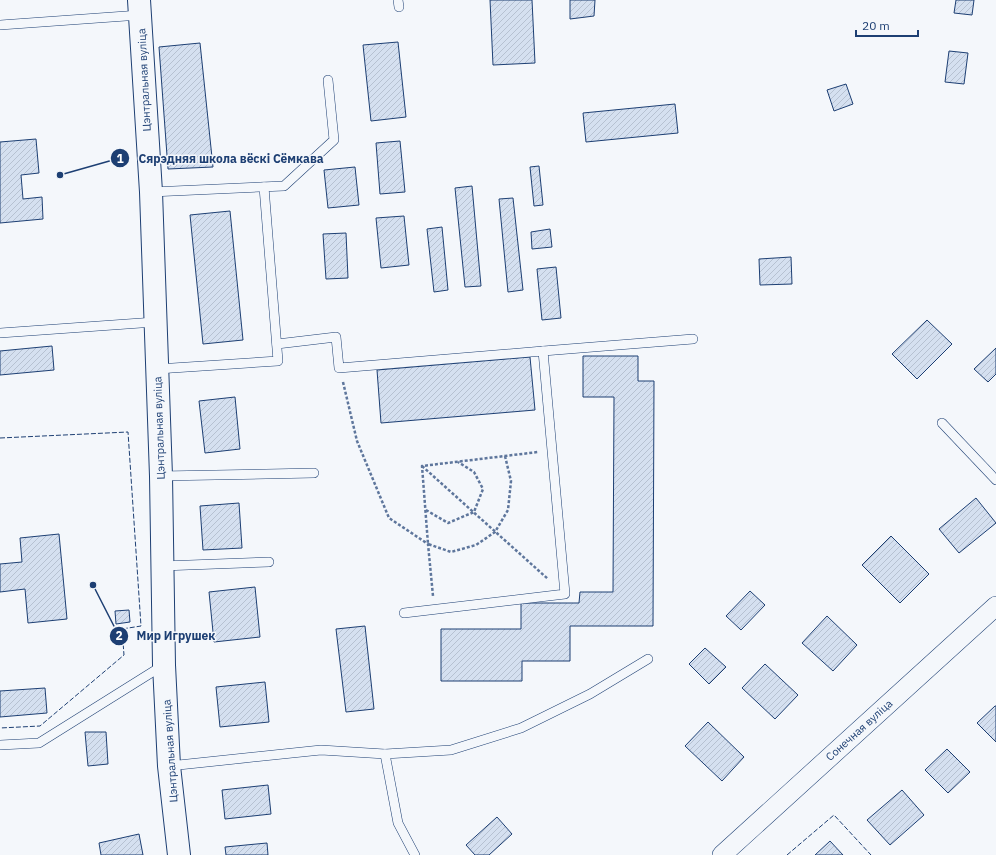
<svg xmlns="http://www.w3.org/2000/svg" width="996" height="855" font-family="'IBM Plex Sans',sans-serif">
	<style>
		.building { fill: url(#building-hatch); stroke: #1d3f73 }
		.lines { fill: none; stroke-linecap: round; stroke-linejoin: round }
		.service-casing { stroke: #1d3f73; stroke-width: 10 }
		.minor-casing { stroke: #1d3f73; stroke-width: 20 }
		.tertiary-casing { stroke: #1d3f73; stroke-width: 24 }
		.path { stroke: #5e769c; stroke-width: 2.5; stroke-dasharray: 3 2; stroke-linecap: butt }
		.service { stroke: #f4f7fb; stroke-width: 9 }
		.minor { stroke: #f4f7fb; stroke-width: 19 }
		.tertiary { stroke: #f4f7fb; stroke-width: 22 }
		.fence { stroke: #1d3f73; stroke-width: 1; stroke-dasharray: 5 2; stroke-linecap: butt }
		.labels { text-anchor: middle; stroke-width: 3; stroke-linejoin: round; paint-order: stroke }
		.street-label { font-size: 11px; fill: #1d3f73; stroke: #f4f7fb }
		.leader { fill: none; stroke: #1d3f73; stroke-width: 1.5 }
		.callout-dot { fill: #1d3f73; stroke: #f4f7fb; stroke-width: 1.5 }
		.mark-label { font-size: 12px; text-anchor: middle; font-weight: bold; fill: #fff }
		.callout-label { font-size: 12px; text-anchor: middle; font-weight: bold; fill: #1d3f73; stroke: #f4f7fb; stroke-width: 3; stroke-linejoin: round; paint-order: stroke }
	</style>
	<defs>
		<pattern id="building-hatch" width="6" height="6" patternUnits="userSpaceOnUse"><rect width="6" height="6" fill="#d5e0f0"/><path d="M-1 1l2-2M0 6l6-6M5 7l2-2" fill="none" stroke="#b6c1d1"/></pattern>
	</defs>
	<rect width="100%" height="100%" fill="#f4f7fb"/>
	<g class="building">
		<path d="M 490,0 L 532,0 L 535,63 L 493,65 Z"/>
		<path d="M 570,0 L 595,0 L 594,16 L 570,19 Z"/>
		<path d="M 956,0 L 974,0 L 972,15 L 954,13 Z"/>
		<path d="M 398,42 L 406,117 L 371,121 L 363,45 Z"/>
		<path d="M 200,43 L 213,167 L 168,169 L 159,47 Z"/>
		<path d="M 949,51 L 968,53 L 964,84 L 945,82 Z"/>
		<path d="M 846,84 L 853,104 L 834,111 L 827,90 Z"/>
		<path d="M 675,104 L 678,133 L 586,142 L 583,113 Z"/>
		<path d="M 36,139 L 39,173 L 21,175 L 23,199 L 42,197 L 43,219 L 0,223 L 0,142 Z"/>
		<path d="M 400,141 L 405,192 L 380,194 L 376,143 Z"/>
		<path d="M 539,166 L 543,205 L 534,206 L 530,167 Z"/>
		<path d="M 355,167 L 359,205 L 328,208 L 324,170 Z"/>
		<path d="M 472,186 L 481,286 L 465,287 L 455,188 Z"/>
		<path d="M 513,198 L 523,290 L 508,292 L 499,199 Z"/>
		<path d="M 230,211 L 243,340 L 203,344 L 190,215 Z"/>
		<path d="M 404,216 L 409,265 L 381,268 L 376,218 Z"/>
		<path d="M 442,227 L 448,290 L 434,292 L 427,229 Z"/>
		<path d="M 550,229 L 552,247 L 532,249 L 531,232 Z"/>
		<path d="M 346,233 L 348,278 L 326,279 L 323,234 Z"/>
		<path d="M 791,257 L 792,284 L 760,285 L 759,259 Z"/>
		<path d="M 556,267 L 561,318 L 542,320 L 537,269 Z"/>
		<path d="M 927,320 L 952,344 L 917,379 L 892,354 Z"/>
		<path d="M 52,346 L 54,370 L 0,375 L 0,351 Z"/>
		<path d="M 996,348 L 996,374 L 988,382 L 974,369 Z"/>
		<path d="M 583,356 L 638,356 L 638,381 L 654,381 L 653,626 L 570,626 L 570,661 L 522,661 L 522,681 L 441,681 L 441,629 L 521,629 L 521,603 L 579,603 L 580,592 L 613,592 L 614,397 L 583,397 Z"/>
		<path d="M 530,357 L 535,410 L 381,423 L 377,370 Z"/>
		<path d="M 235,397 L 240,449 L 205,453 L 199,401 Z"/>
		<path d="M 976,498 L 996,523 L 959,553 L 939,529 Z"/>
		<path d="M 239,503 L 242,548 L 203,550 L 200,506 Z"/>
		<path d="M 59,534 L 67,619 L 28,623 L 25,589 L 0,592 L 0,564 L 22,562 L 20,538 Z"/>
		<path d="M 891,536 L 929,574 L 900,603 L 862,565 Z"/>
		<path d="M 255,587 L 260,637 L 214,642 L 209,592 Z"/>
		<path d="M 750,591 L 765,605 L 741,630 L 726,616 Z"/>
		<path d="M 129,610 L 130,622 L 116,624 L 115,611 Z"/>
		<path d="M 827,616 L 857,645 L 833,671 L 802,643 Z"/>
		<path d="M 365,626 L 374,709 L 346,712 L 336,629 Z"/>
		<path d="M 705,648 L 726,667 L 709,684 L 689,664 Z"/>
		<path d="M 765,664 L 798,695 L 775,719 L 742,688 Z"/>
		<path d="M 265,682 L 269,722 L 220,727 L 216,687 Z"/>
		<path d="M 45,688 L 47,713 L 0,717 L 0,691 Z"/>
		<path d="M 995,706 L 996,706 L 996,742 L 977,723 Z"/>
		<path d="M 708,722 L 744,757 L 722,781 L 685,746 Z"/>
		<path d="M 85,732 L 106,732 L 108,764 L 88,766 Z"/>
		<path d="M 947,749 L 970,772 L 948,793 L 925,770 Z"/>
		<path d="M 268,785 L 271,814 L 225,819 L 222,790 Z"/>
		<path d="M 902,790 L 924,815 L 890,845 L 867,820 Z"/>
		<path d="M 497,817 L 512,834 L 489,855 L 475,855 L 466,845 Z"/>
		<path d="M 139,834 L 143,855 L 101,855 L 99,843 Z"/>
		<path d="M 830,841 L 843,855 L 815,855 Z"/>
		<path d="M 267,843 L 268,855 L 226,855 L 225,847 Z"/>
	</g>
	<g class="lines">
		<defs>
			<g id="service">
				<path d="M 398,0 L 399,7"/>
				<path d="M 0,25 L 140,15"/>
				<path d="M 151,192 L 284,186 L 334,140 L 328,80"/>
				<path d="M 0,333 L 155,322"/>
				<path d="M 277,344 L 336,337 L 339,368 L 543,351 L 565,594 L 404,613"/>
				<path d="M 543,351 L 693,339"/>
				<path d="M 157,369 L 278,361 L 264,187"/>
				<path d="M 942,423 L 996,480"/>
				<path d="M 161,476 L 314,473"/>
				<path d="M 162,566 L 269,562"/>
				<path d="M 0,745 L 39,743 L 162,666"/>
				<path d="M 385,754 L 398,823 L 415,855"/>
				<path d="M 169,766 L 321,750 L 385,754 L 451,750 L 521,728 L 590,694 L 648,659"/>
			</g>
			<path id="minor" d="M 722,855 L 996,606"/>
			<path id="tertiary" d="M 139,0 L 151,192 L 161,476 L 164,665 L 169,766 L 179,855"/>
		</defs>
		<use href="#service" class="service-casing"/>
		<use href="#minor" class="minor-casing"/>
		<use href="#tertiary" class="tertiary-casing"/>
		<g class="path">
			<path d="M 343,382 L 357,441 L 389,518 L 428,544 L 433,596"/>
			<path d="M 505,456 L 511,481 L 508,510 L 495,532 L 476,545 L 451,552 L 428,544 L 422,466 L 538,452"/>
			<path d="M 422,466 L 548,579"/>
			<path d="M 426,510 L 448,523 L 474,512 L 483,489 L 474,472 L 458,462"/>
		</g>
		<use href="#service" class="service"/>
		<use href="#minor" class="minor"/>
		<use href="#tertiary" class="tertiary"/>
		<g class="fence">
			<path d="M 0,438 L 128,432 L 141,626 L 122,629 L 124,655 L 40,726 L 0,728"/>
			<path d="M 787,855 L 834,815 L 871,855"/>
		</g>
	</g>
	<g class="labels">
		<g class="street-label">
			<text transform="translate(144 80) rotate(-93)" y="4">Цэнтральная вуліца</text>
			<text transform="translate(159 428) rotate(-92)" y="4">Цэнтральная вуліца</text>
			<text transform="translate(859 730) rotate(-42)" y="4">Сонечная вуліца</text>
			<text transform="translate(170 751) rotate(-94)" y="4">Цэнтральная вуліца</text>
		</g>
	</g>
	<path class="leader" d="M60 175L120 158M93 585L119 636"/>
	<g class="callout-dot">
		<circle cx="60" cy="175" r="4"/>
		<circle cx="93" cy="585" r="4"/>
		<circle cx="120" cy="158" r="10"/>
		<circle cx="119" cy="636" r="10"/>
	</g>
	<g class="mark-label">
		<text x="120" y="163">1</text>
		<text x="119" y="640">2</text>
	</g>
	<g class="callout-label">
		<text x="231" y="163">Сярэдняя школа вёскі Сёмкава</text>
		<text x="176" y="640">Мир Игрушек</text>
	</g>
	<path d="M856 30v6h62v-6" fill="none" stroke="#1d3f73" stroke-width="2"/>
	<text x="862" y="30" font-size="12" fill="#1d3f73" stroke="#f4f7fb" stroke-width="3" paint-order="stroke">20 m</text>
</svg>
